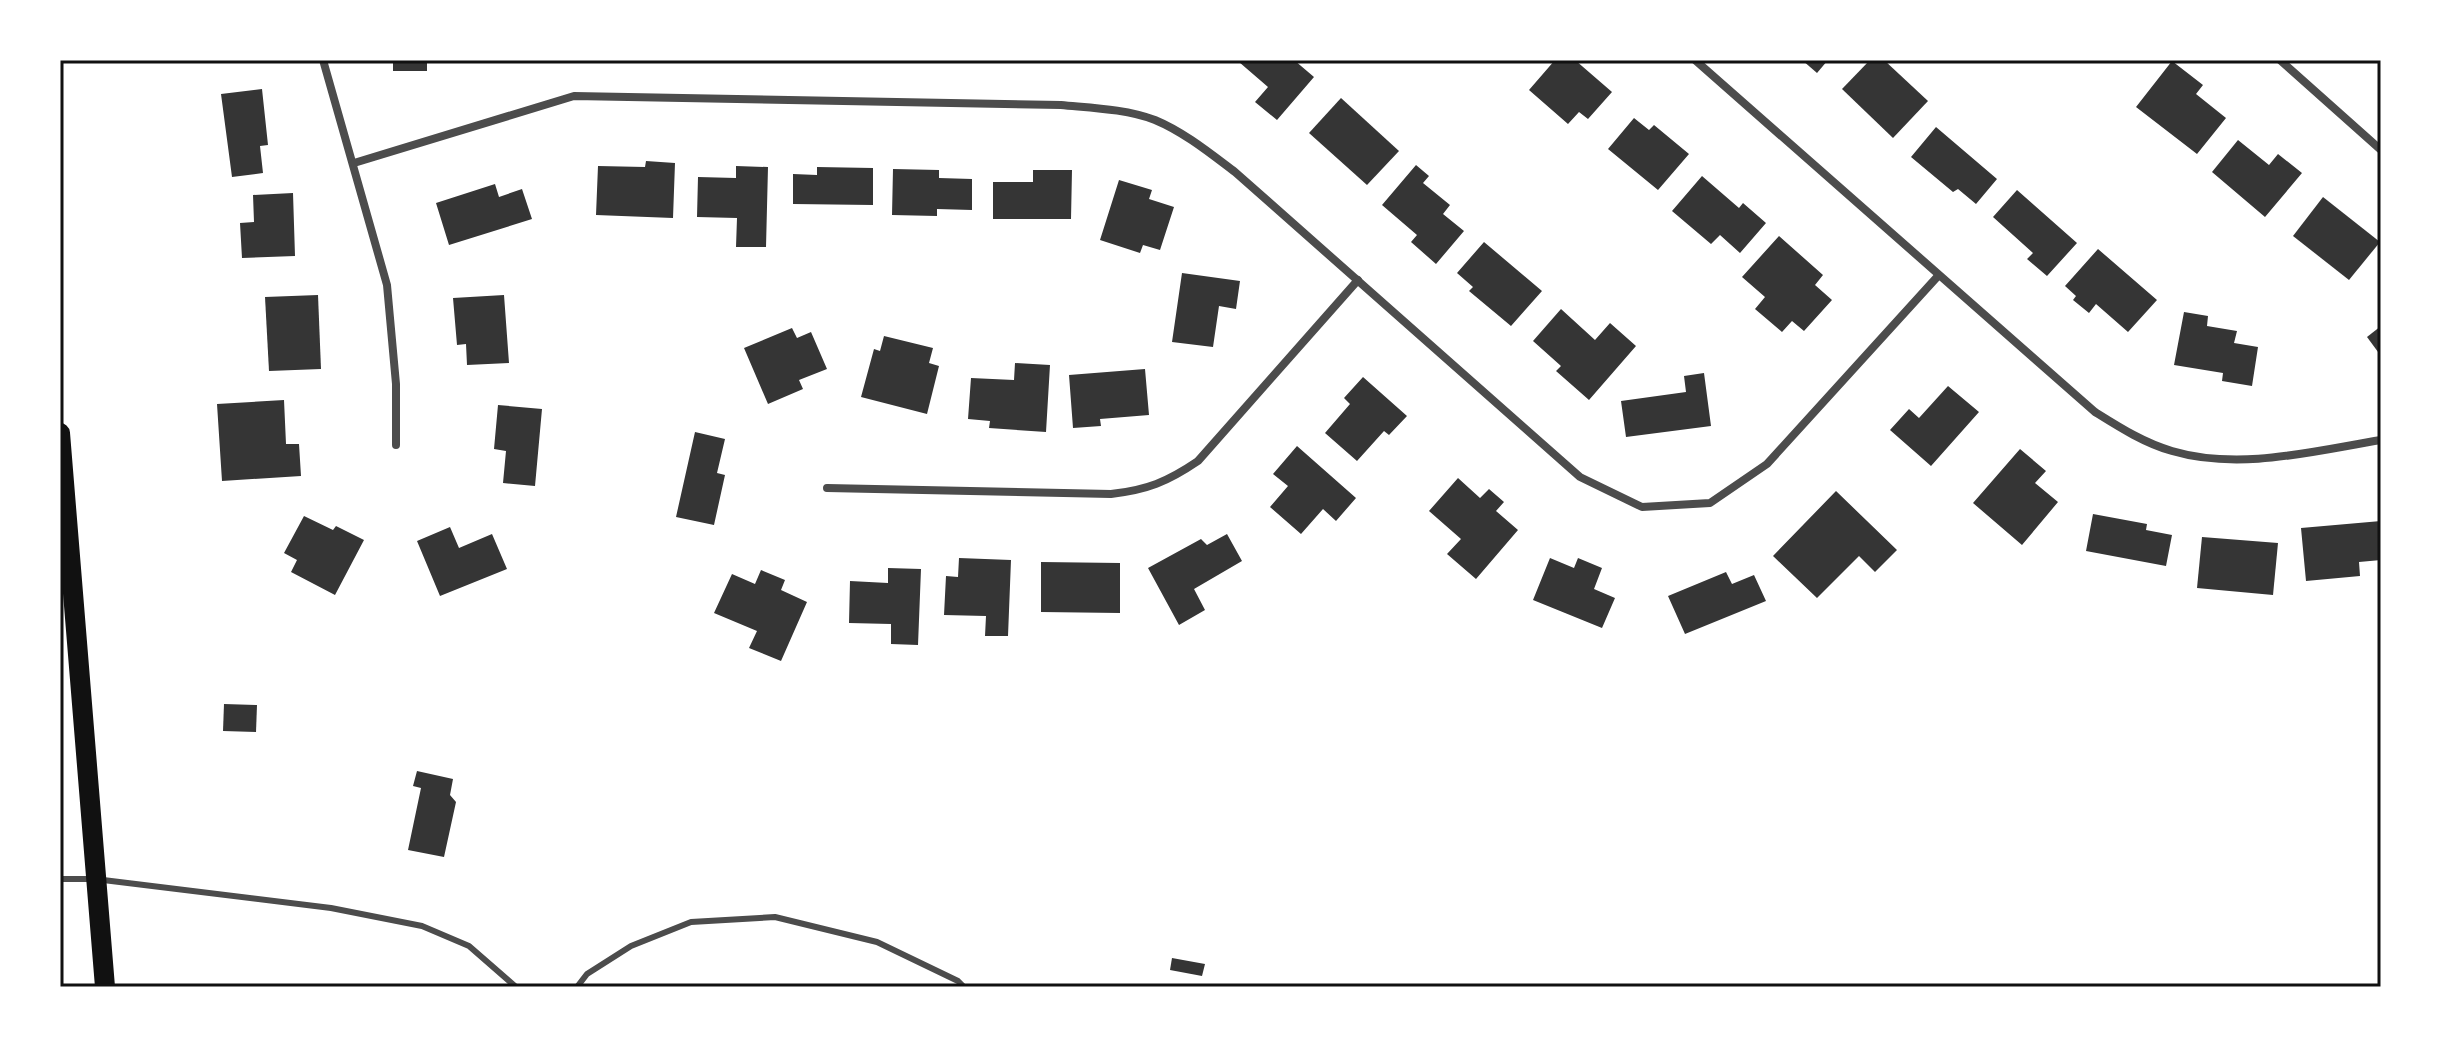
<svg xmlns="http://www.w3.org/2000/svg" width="2441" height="1047" font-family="Jost,sans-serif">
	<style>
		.building { fill: #353535 }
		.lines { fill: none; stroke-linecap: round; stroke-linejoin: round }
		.service { stroke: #4c4c4c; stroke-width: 6 }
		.minor { stroke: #4c4c4c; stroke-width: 8 }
		.primary { stroke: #111; stroke-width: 20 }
		.neatline { fill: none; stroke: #111; stroke-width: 3 }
	</style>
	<rect width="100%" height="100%" fill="#fff"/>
	<g class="building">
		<rect x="393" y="60" width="34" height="11"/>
		<path d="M 1241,60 L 1294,60 L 1314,77 L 1277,120 L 1255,102 L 1268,87 L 1239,62 Z"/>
		<path d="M 1555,60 L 1575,60 L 1612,92 L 1588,119 L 1579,112 L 1568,124 L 1529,90 Z"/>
		<path d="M 1802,60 L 1828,60 L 1817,73 Z"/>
		<path d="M 1870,60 L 1884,60 L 1928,101 L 1893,138 L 1842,89 Z"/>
		<path d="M 2172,61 L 2203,85 L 2196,94 L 2226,118 L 2197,154 L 2136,107 Z"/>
		<path d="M 262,89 L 268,145 L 260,146 L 263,173 L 232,177 L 221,94 Z"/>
		<path d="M 1341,98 L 1399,151 L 1367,185 L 1309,133 Z"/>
		<path d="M 1634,118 L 1649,130 L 1654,125 L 1689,154 L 1658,190 L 1608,149 Z"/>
		<path d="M 1936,127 L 1997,179 L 1976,204 L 1958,189 L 1953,192 L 1911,157 Z"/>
		<path d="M 2238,140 L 2269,165 L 2278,154 L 2302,173 L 2265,217 L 2212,172 Z"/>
		<path d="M 646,161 L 675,163 L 673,218 L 596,215 L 598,166 L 645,167 Z"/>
		<path d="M 1416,165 L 1429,176 L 1423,183 L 1450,205 L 1443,214 L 1464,231 L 1436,264 L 1411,242 L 1417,235 L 1382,205 Z"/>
		<path d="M 736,166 L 768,167 L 766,247 L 736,247 L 737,218 L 697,217 L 698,177 L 736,178 Z"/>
		<path d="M 817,167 L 873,168 L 873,205 L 793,204 L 793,174 L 817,175 Z"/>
		<path d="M 893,169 L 939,170 L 939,178 L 972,179 L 972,210 L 937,209 L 937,216 L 892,215 Z"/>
		<path d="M 1033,170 L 1072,170 L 1071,219 L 993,219 L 993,182 L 1033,182 Z"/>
		<path d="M 1702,176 L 1739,208 L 1743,203 L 1766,223 L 1740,253 L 1720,235 L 1711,244 L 1672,211 Z"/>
		<path d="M 1119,180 L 1152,190 L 1149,199 L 1174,207 L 1160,250 L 1143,245 L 1140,253 L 1100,240 Z"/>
		<path d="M 495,184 L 499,197 L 522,189 L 532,219 L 449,245 L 436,203 Z"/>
		<path d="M 2017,190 L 2077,243 L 2047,276 L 2027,259 L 2033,253 L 1993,217 Z"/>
		<path d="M 293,193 L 295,256 L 242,258 L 240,223 L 254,222 L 253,195 Z"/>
		<path d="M 2323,197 L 2380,242 L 2349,280 L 2293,236 Z"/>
		<path d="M 1779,236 L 1823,275 L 1815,285 L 1832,300 L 1804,331 L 1792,321 L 1782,332 L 1755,309 L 1765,297 L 1742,277 Z"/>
		<path d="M 1484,242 L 1542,291 L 1511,326 L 1469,291 L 1473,287 L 1457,273 Z"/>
		<path d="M 2098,249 L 2157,300 L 2128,332 L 2096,304 L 2089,313 L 2073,300 L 2076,296 L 2065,286 Z"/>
		<path d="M 1182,273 L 1240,281 L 1236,309 L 1219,306 L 1213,347 L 1172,342 Z"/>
		<path d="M 318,295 L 321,369 L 269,371 L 265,297 Z"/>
		<path d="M 504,295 L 509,363 L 467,365 L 466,344 L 457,345 L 453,298 Z"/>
		<path d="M 1561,309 L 1595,340 L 1610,323 L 1636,346 L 1589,400 L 1556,371 L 1561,366 L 1533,341 Z"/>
		<path d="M 2184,312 L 2208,316 L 2207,326 L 2237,331 L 2234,343 L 2258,347 L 2252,386 L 2222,381 L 2223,373 L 2174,365 Z"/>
		<path d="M 2381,326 L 2381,356 L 2367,337 Z"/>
		<path d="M 792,328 L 797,338 L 811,332 L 827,369 L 799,380 L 803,389 L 768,404 L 744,348 Z"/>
		<path d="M 884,336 L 933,348 L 929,363 L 939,366 L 927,414 L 861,397 L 874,349 L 880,351 Z"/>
		<path d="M 1015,363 L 1050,365 L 1046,432 L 989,428 L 990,421 L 968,419 L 971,378 L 1014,380 Z"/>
		<path d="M 1145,369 L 1149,415 L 1100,419 L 1101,426 L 1073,428 L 1069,375 Z"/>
		<path d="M 1704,373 L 1711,426 L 1626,437 L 1621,401 L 1686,392 L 1684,376 Z"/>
		<path d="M 1363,377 L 1407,416 L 1389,435 L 1384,431 L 1357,461 L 1325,433 L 1350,404 L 1344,398 Z"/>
		<path d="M 1948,386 L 1979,412 L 1931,466 L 1890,430 L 1909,409 L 1919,418 Z"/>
		<path d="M 284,400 L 286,444 L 299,444 L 301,476 L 222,481 L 217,404 Z"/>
		<path d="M 498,405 L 542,409 L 535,486 L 503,483 L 506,451 L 494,449 Z"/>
		<path d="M 695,432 L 725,439 L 717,473 L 725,475 L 714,525 L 676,517 Z"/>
		<path d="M 1297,446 L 1356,498 L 1336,521 L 1323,509 L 1301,534 L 1270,507 L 1288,486 L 1273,474 Z"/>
		<path d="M 2020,449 L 2046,471 L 2035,483 L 2058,502 L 2022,545 L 1973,503 Z"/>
		<path d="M 1458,478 L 1480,498 L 1489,489 L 1504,502 L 1496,511 L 1518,530 L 1476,579 L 1447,554 L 1461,539 L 1429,511 Z"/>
		<path d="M 1836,491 L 1897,550 L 1875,572 L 1859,556 L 1817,598 L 1773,556 Z"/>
		<path d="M 2093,514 L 2147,524 L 2146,530 L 2172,535 L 2166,566 L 2086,551 Z"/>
		<path d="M 304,516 L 333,530 L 336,526 L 364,540 L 335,595 L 291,572 L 297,560 L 284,553 Z"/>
		<path d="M 2381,521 L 2381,560 L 2359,562 L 2360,576 L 2306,581 L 2301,528 Z"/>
		<path d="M 450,527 L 459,548 L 492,534 L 507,569 L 440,596 L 417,541 Z"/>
		<path d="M 1227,534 L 1242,561 L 1194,589 L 1205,610 L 1179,625 L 1148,568 L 1201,539 L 1207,545 Z"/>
		<path d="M 2202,537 L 2278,543 L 2273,595 L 2197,588 Z"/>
		<path d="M 959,558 L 1011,560 L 1008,636 L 985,636 L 986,616 L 944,615 L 946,576 L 958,577 Z"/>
		<path d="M 1550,558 L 1574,568 L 1578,558 L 1602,568 L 1594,589 L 1615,598 L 1602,628 L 1533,600 Z"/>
		<path d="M 1041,562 L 1120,563 L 1120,613 L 1041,612 Z"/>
		<path d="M 888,568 L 921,569 L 918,645 L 891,644 L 891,624 L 849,623 L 850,581 L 888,583 Z"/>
		<path d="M 761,570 L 785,580 L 781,590 L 807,602 L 781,661 L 749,648 L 757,631 L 714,613 L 732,574 L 755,584 Z"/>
		<path d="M 1726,572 L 1732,584 L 1754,575 L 1766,601 L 1685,634 L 1668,596 Z"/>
		<path d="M 224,704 L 257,705 L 256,732 L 223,731 Z"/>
		<path d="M 417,771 L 453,779 L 450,795 L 456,802 L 444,857 L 408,850 L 421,788 L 413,786 Z"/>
		<path d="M 1172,958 L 1205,964 L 1202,976 L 1170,970 Z"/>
	</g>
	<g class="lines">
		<g class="service">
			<path d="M 60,879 L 95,879 L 331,908 L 422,926 L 469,946 L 516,987"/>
			<path d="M 577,987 L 587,974 L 631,946 L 691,922 L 775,917 L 877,942 L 958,981 L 964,987"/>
		</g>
		<g class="minor">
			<path d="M 323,60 L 387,285 L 396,384 L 396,445"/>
			<path d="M 1695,60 L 2095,412 C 2119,427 2144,443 2172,451 C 2240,471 2313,451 2381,440"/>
			<path d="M 2280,60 L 2381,150"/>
			<path d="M 354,163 L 574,96 L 1061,105 C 1092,108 1126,109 1155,120 C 1184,132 1211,154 1235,172 L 1580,477 L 1642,507 L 1710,503 L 1767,464 L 1938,276"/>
			<path d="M 827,488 L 1111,494 C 1147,490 1167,482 1198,461 L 1358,280"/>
		</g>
		<path class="primary" d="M 60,433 L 105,987"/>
	</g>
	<rect width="2441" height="1047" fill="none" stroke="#ffffff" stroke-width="124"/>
	<rect x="62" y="62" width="2317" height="923" class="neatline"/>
</svg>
